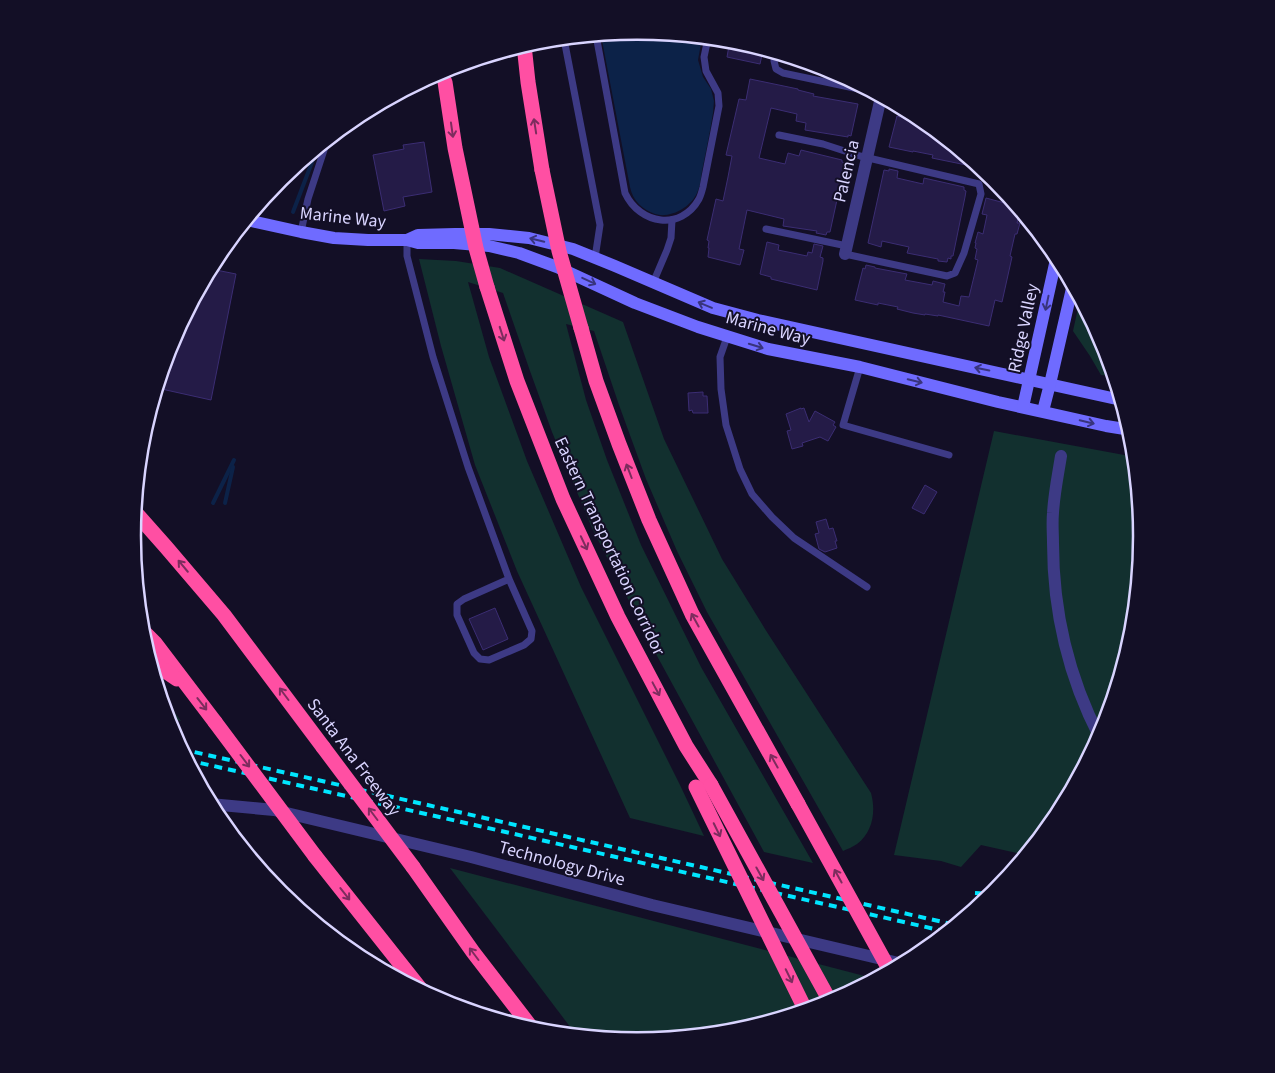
<svg xmlns="http://www.w3.org/2000/svg" width="1275" height="1073" font-family="'Source Sans 3',sans-serif">
	<style>
		.green { fill: #12302f }
		.water { fill: #0c2248 }
		.lines { fill: none; stroke-linecap: round; stroke-linejoin: round }
		.stream { stroke: #0c2248; stroke-width: 4 }
		.building { fill: #241b47; stroke: #3b2d73 }
		.service { stroke: #3d3a85; stroke-width: 7 }
		.minor { stroke: #3d3a85; stroke-width: 12 }
		.tertiary { stroke: #3d3a85; stroke-width: 12 }
		.secondary { stroke: #6f6bff; stroke-width: 12 }
		.motorway { stroke: #ff4fa3; stroke-width: 15 }
		.rail { stroke: #00e5ff; stroke-width: 4; stroke-dasharray: 8 6; stroke-linecap: butt }
		.motorway-bridge { stroke: #ff4fa3; stroke-width: 15 }
		.oneway { stroke: #7d2c5e }
		.oneway2 { stroke: #38347d }
		.labels { text-anchor: middle; stroke-width: 4; stroke-linejoin: round; paint-order: stroke }
		.street-label { font-size: 18px; fill: #d9d4ff; stroke: #130f26 }
		.rim { fill: none; stroke: #d9d4ff; stroke-width: 2.5 }
	</style>
	<rect width="100%" height="100%" fill="#130f26"/>
	<g class="green">
		<path d="M 419,259 L 456,261 L 500,268 L 623,322 L 664,439 L 722,559 L 765,629 L 871,793 C 876,811 873,832 857,844 C 853,847 847,849 843,851 L 707,612 L 677,551 L 646,479 L 619,405 L 594,331 L 566,324 L 586,400 L 607,460 L 641,545 L 701,667 L 813,863 L 764,852 L 656,654 L 592,528 L 552,432 L 530,371 L 503,293 L 468,282 L 489,357 L 527,461 L 581,587 L 680,785 L 704,836 L 630,818 L 517,571 L 475,465 L 441,346 Z"/>
		<path d="M 1080,299 L 1104,343 L 1115,377 L 1101,375 L 1090,356 L 1073,331 Z"/>
		<path d="M 994,431 L 1135,457 L 1143,537 L 1133,635 L 1104,730 L 1057,817 L 1026,855 L 981,845 L 961,867 L 941,861 L 894,855 Z"/>
		<path d="M 160,693 L 181,721 L 167,718 Z"/>
		<path d="M 450,868 L 876,979 L 831,1003 L 736,1032 L 637,1042 L 577,1036 Z"/>
	</g>
	<path class="water" d="M 637,31 L 702,38 L 698,60 L 703,77 L 711,89 L 714,101 L 713,113 C 710,132 706,151 702,171 C 701,178 700,187 697,193 C 691,207 670,219 655,214 C 642,209 633,201 630,187 L 601,35 Z"/>
	<g class="lines">
		<g class="stream">
			<path d="M 293,212 L 317,149"/>
			<path d="M 213,503 L 234,460"/>
			<path d="M 225,503 L 233,467"/>
		</g>
	</g>
	<g class="building">
		<path d="M 730,40 L 736,41 L 763,50 L 760,64 L 727,57 Z"/>
		<path d="M 750,79 L 798,89 L 798,90 L 814,94 L 813,96 L 858,104 L 851,136 L 848,135 L 848,137 L 805,130 L 806,123 L 796,121 L 797,114 L 771,108 L 759,158 L 785,164 L 788,153 L 799,156 L 801,150 L 842,160 L 842,162 L 845,163 L 830,232 L 827,232 L 826,235 L 816,233 L 817,231 L 783,226 L 784,219 L 747,210 L 739,249 L 744,250 L 740,265 L 708,257 L 709,248 L 708,248 L 709,241 L 707,240 L 716,199 L 723,201 L 728,177 L 732,156 L 726,155 L 739,99 L 746,100 Z"/>
		<path d="M 901,114 L 921,119 L 981,168 L 932,158 L 933,155 L 913,151 L 913,152 L 889,147 L 897,116 L 900,117 Z"/>
		<path d="M 424,142 L 432,192 L 403,197 L 405,206 L 384,211 L 373,155 L 404,149 L 403,145 Z"/>
		<path d="M 889,169 L 898,171 L 897,178 L 923,184 L 924,178 L 964,187 L 964,190 L 966,191 L 965,197 L 953,256 L 951,256 L 951,259 L 948,258 L 947,262 L 938,261 L 938,259 L 907,253 L 909,247 L 882,241 L 881,247 L 868,243 L 884,170 L 889,171 Z"/>
		<path d="M 986,198 L 1016,206 L 1018,208 L 1017,215 L 1019,215 L 1017,223 L 1020,223 L 1017,234 L 1015,234 L 1010,256 L 1012,257 L 1002,302 L 995,300 L 989,326 L 938,315 L 938,316 L 925,314 L 925,315 L 913,313 L 897,309 L 898,307 L 878,303 L 878,305 L 855,300 L 863,268 L 865,269 L 866,265 L 875,267 L 875,268 L 907,274 L 905,280 L 932,285 L 933,281 L 945,284 L 943,292 L 945,292 L 943,302 L 959,306 L 961,296 L 969,297 L 978,260 L 975,259 L 977,249 L 975,248 L 976,243 L 975,243 L 978,232 L 983,234 L 987,215 L 982,214 Z"/>
		<path d="M 767,242 L 779,245 L 778,250 L 807,256 L 808,252 L 812,253 L 814,244 L 823,246 L 820,257 L 823,258 L 823,261 L 817,290 L 771,279 L 771,277 L 760,274 Z"/>
		<path d="M 211,269 L 236,274 L 211,400 L 157,388 L 171,343 Z"/>
		<path d="M 703,392 L 703,396 L 707,396 L 708,413 L 693,413 L 692,410 L 689,411 L 688,393 Z"/>
		<path d="M 801,408 L 801,409 L 804,408 L 809,422 L 815,411 L 835,422 L 833,425 L 836,427 L 828,441 L 820,437 L 802,443 L 803,446 L 792,449 L 787,431 L 791,430 L 786,414 Z"/>
		<path d="M 925,485 L 937,492 L 924,514 L 912,508 Z"/>
		<path d="M 826,519 L 829,529 L 833,528 L 837,541 L 835,541 L 837,548 L 825,552 L 819,549 L 815,534 L 819,533 L 816,522 Z"/>
		<path d="M 495,608 L 508,639 L 483,650 L 469,619 Z"/>
	</g>
	<g class="lines">
		<g class="service">
			<path d="M 596,35 L 625,193 C 640,225 681,231 699,199 C 701,195 702,191 703,187 L 719,106 L 718,93 L 706,71 L 704,57 L 708,38"/>
			<path d="M 564,39 L 600,225 L 595,258"/>
			<path d="M 776,53 L 774,61 L 776,69 L 783,73 L 873,92"/>
			<path d="M 779,135 L 823,144 L 860,156 L 979,184 L 981,194 L 964,253 L 955,273 L 947,276 L 845,254"/>
			<path d="M 766,229 L 847,246"/>
			<path d="M 301,232 L 308,199 L 327,141"/>
			<path d="M 407,240 L 407,256 L 433,357 L 468,467 L 509,579 L 532,631 L 531,639 L 524,645 L 489,660 L 480,659 L 474,653 L 457,615 L 457,604 L 464,599 L 509,579"/>
			<path d="M 653,283 L 667,250 L 671,238 L 672,220"/>
			<path d="M 727,337 L 720,357 L 721,389 L 726,425 L 740,469 L 752,494 L 772,517 L 794,538 L 867,587"/>
			<path d="M 860,367 L 843,425 L 949,455"/>
		</g>
		<g class="minor">
			<path d="M 845,254 L 881,97"/>
			<path d="M 1061,456 C 1058,475 1054,494 1053,513 C 1052,523 1053,533 1053,543 C 1053,613 1068,676 1100,738"/>
		</g>
		<path class="tertiary" d="M 210,804 L 274,810 L 471,857 L 652,905 L 903,964"/>
		<g class="secondary">
			<path d="M 247,220 L 301,232 L 334,238 L 368,240 L 407,240 L 418,243 L 454,243 L 489,246 L 519,253 L 557,267 L 635,303 L 698,327 L 768,349 L 860,367 L 998,402 L 1106,426 L 1131,430"/>
			<path d="M 407,240 L 418,235 L 455,234 L 489,234 L 529,238 L 573,249 L 615,266 L 713,308 L 758,320 L 1121,400"/>
			<path d="M 1023,407 L 1057,255"/>
			<path d="M 1043,411 L 1050,384 L 1073,284"/>
		</g>
		<g class="motorway">
			<path d="M 524,45 L 528,82 L 542,170"/>
			<path d="M 487,287 L 517,381 L 563,499 L 618,617 L 686,746 L 711,785"/>
			<path d="M 581,328 L 596,381 L 619,444 L 649,520 L 692,614 L 798,804"/>
			<path d="M 135,512 L 166,547 L 224,615 L 323,747"/>
			<path d="M 141,629 L 155,643 L 215,722"/>
			<path d="M 149,660 L 177,679"/>
			<path d="M 315,856 L 422,991"/>
			<path d="M 413,867 L 473,952 L 534,1031"/>
		</g>
		<g class="rail">
			<path d="M 181,749 L 956,925"/>
			<path d="M 187,760 L 948,932"/>
			<path d="M 975,893 L 995,894"/>
		</g>
		<g class="motorway-bridge">
			<path d="M 445,82 L 455,148 L 476,248 L 487,287"/>
			<path d="M 542,170 L 559,251 L 581,328"/>
			<path d="M 215,722 L 315,856"/>
			<path d="M 323,747 L 413,867"/>
			<path d="M 711,785 L 831,1003"/>
			<path d="M 696,787 L 806,1011"/>
			<path d="M 798,804 L 890,971"/>
		</g>
	</g>
	<defs><path id="oneway-shaft" d="M-6 0H5M1.5-3L5.5 0L1.5 3" fill="none" stroke-width="1.6" stroke-linecap="round" stroke-linejoin="round" transform="scale(1.25)"/></defs>
	<g class="oneway">
		<use href="#oneway-shaft" transform="translate(535 126) rotate(-99)"/>
		<use href="#oneway-shaft" transform="translate(452 130) rotate(82)"/>
		<use href="#oneway-shaft" transform="translate(502 334) rotate(72)"/>
		<use href="#oneway-shaft" transform="translate(629 471) rotate(-111)"/>
		<use href="#oneway-shaft" transform="translate(584 543) rotate(65)"/>
		<use href="#oneway-shaft" transform="translate(183 566) rotate(-130)"/>
		<use href="#oneway-shaft" transform="translate(695 620) rotate(-119)"/>
		<use href="#oneway-shaft" transform="translate(656 689) rotate(62)"/>
		<use href="#oneway-shaft" transform="translate(284 694) rotate(-127)"/>
		<use href="#oneway-shaft" transform="translate(202 704) rotate(52)"/>
		<use href="#oneway-shaft" transform="translate(245 761) rotate(53)"/>
		<use href="#oneway-shaft" transform="translate(774 761) rotate(-119)"/>
		<use href="#oneway-shaft" transform="translate(373 814) rotate(-127)"/>
		<use href="#oneway-shaft" transform="translate(717 830) rotate(64)"/>
		<use href="#oneway-shaft" transform="translate(760 874) rotate(61)"/>
		<use href="#oneway-shaft" transform="translate(838 876) rotate(-119)"/>
		<use href="#oneway-shaft" transform="translate(345 894) rotate(52)"/>
		<use href="#oneway-shaft" transform="translate(474 954) rotate(-127)"/>
		<use href="#oneway-shaft" transform="translate(789 976) rotate(64)"/>
	</g>
	<g class="oneway2">
		<use href="#oneway-shaft" transform="translate(537 240) rotate(-166)"/>
		<use href="#oneway-shaft" transform="translate(589 281) rotate(25)"/>
		<use href="#oneway-shaft" transform="translate(1047 303) rotate(102)"/>
		<use href="#oneway-shaft" transform="translate(705 305) rotate(-157)"/>
		<use href="#oneway-shaft" transform="translate(756 346) rotate(17)"/>
		<use href="#oneway-shaft" transform="translate(982 369) rotate(-168)"/>
		<use href="#oneway-shaft" transform="translate(915 381) rotate(14)"/>
		<use href="#oneway-shaft" transform="translate(1087 422) rotate(13)"/>
	</g>
	<g class="labels">
		<g class="street-label">
			<text transform="translate(846 171) rotate(-77)" y="6">Palencia</text>
			<text transform="translate(343 217) rotate(6)" y="6">Marine Way</text>
			<text transform="translate(768 328) rotate(15)" y="6">Marine Way</text>
			<text transform="translate(1023 328) rotate(-78)" y="6">Ridge Valley</text>
			<text transform="translate(610 546) rotate(65)" y="6">Eastern Transportation Corridor</text>
			<text transform="translate(354 757) rotate(53)" y="6">Santa Ana Freeway</text>
			<text transform="translate(562 863) rotate(15)" y="6">Technology Drive</text>
		</g>
	</g>
	<path d="M0 0H1275V1073H0ZM141 536a496 496 0 1 1 992 0a496 496 0 1 1-992 0Z" fill="#130f26" fill-rule="evenodd"/>
	<path class="rim" d="M141 536a496 496 0 1 1 992 0a496 496 0 1 1-992 0Z"/>
</svg>
